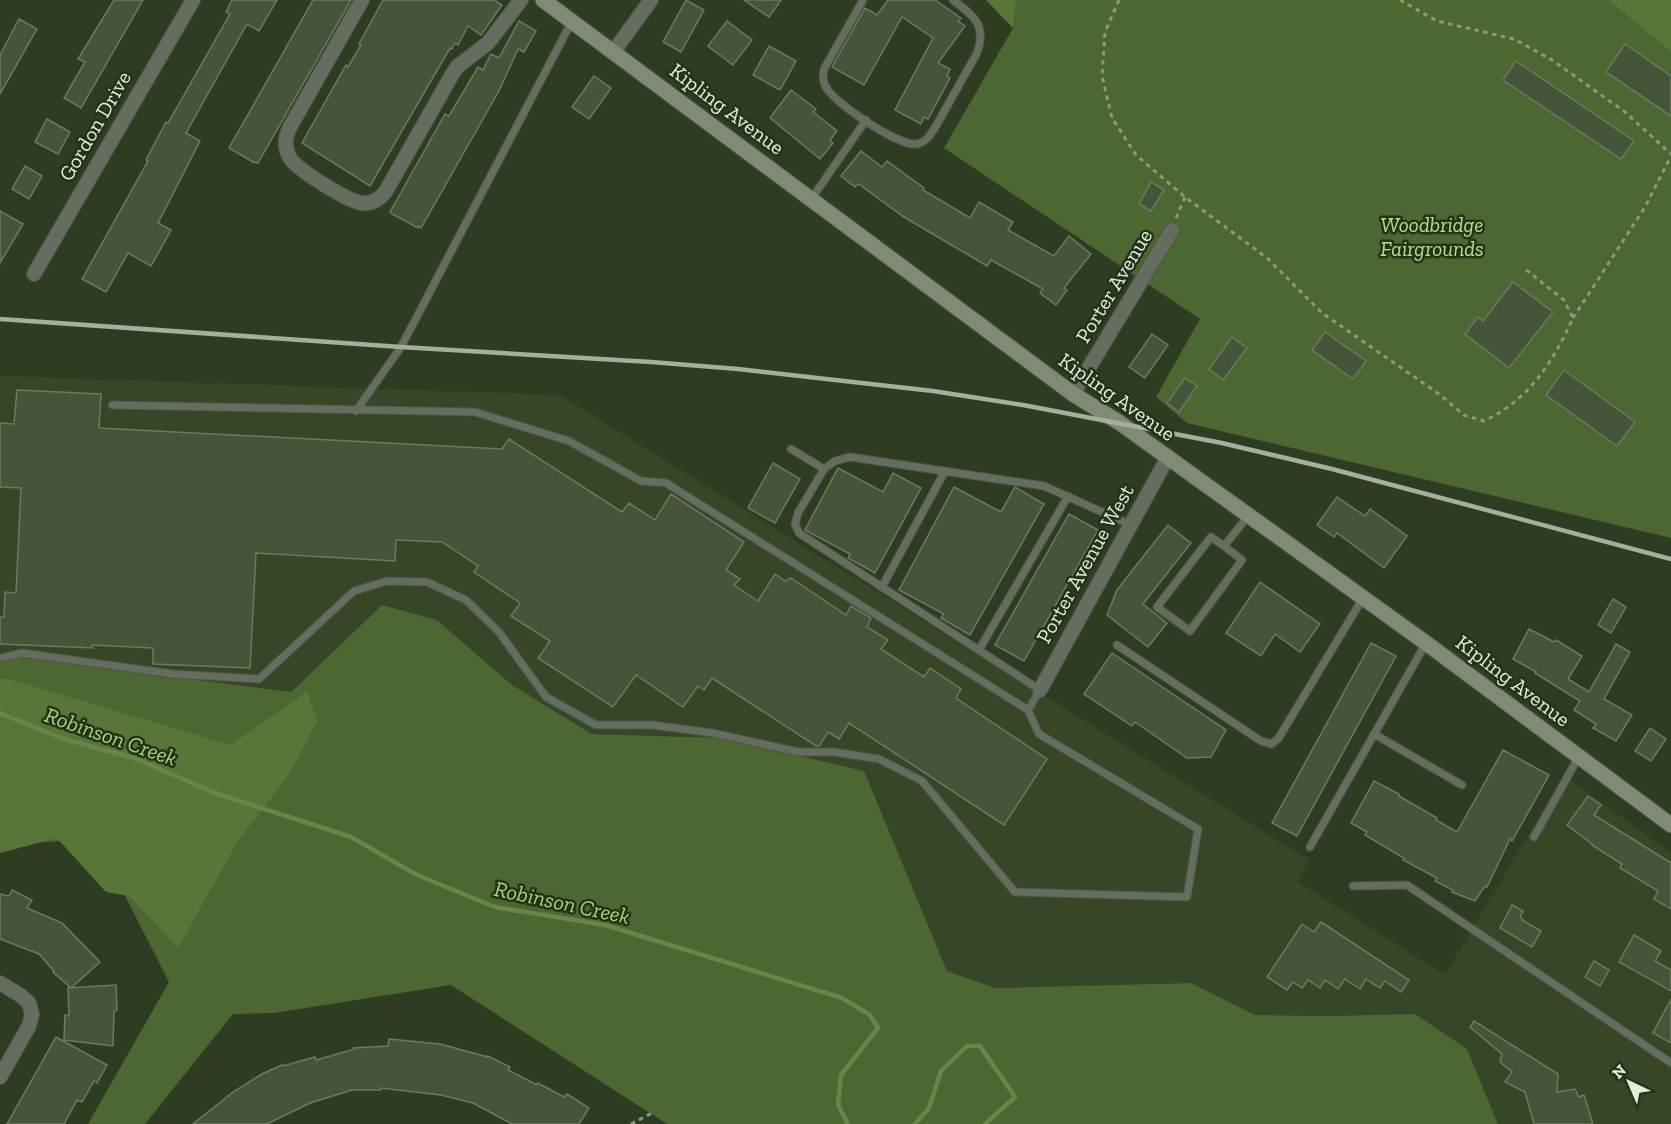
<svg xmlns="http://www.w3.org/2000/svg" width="1671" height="1124" font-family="'Zilla Slab',serif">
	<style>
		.built { fill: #364626 }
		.green { fill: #4c6731 }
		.forest { fill: #587638 }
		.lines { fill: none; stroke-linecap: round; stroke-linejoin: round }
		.stream { stroke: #678647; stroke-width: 4.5 }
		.building { fill: #465439; stroke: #6c7b5f; stroke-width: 1.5 }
		.lane-casing { stroke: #4c5840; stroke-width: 9 }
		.street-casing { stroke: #4c5840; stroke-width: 16 }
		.secondary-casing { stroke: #4c5840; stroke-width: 17 }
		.path { stroke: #8d9883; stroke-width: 3; stroke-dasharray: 4.5 4.5; stroke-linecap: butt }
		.lane { stroke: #666d60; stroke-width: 7 }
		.street { stroke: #666d60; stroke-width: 14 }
		.secondary { stroke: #808a77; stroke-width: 15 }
		.rail { stroke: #a5af9c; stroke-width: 4.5 }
		.labels { text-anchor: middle; stroke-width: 5; stroke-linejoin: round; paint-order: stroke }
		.street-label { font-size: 21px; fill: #e5edde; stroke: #253219 }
		.park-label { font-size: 21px; font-style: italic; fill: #b4e288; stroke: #253219 }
		.water-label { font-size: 22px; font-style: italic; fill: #a8d57b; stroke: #253219 }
	</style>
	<rect width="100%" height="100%" fill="#2f3c22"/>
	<path class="built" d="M 2,376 L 560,395 L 1309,860 L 1298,882 L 1445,975 L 1564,775 L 1671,853 L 1671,1124 L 1498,1124 L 1467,1049 L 1333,1016 L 1255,1015 L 1191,983 L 996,988 L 947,971 L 864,771 L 722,738 L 592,734 L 512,685 L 437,620 L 382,605 L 291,692 L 0,654 L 0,380 Z"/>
	<g class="green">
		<path d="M 1016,0 L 1608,0 L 1671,52 L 1671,538 L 1187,423 L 1156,397 L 1200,319 L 944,148 L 1013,28 Z"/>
		<path d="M 382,605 L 437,620 L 512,685 L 592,734 L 722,738 L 864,771 L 947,971 L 996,988 L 1191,983 L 1255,1015 L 1333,1016 L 1415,1014 L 1467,1049 L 1498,1124 L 667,1124 L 451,985 L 274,1013 L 233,1014 L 145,1124 L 88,1124 L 169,982 L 96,839 L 28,843 L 0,847 L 0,654 L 291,692 Z"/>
	</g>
	<g class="forest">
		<path d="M 986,0 L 1016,0 L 1013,28 Z"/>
		<path d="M 1608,0 L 1671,0 L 1671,52 Z"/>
		<path d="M 0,679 L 9,679 L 231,745 L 307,691 L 317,721 L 288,776 L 238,841 L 178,948 L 129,896 L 106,892 L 57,838 L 0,853 Z"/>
	</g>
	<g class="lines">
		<g class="stream">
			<path d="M 0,713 L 64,739 L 134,758 L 215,793 L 351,837 L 417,875 L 495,907 L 605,925 L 842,998 L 870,1015 L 878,1028 L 841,1075 L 838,1105 L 848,1124"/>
			<path d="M 915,1124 L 929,1108 L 941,1071 L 967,1046 L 980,1046 L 1015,1097 L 985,1124"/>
		</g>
	</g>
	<g class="building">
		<path d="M 114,0 L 143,0 L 81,108 L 64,98 L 85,62 L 78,59 Z"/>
		<path d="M 232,0 L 277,0 L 259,31 L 247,24 L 186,133 L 200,141 L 158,223 L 171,230 L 151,266 L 128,253 L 106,292 L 82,279 L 148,161 L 146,160 L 166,122 L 168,123 L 230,14 L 226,12 Z"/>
		<path d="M 313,0 L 351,0 L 258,163 L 253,162 L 229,148 Z"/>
		<path d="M 383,0 L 494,0 L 502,5 L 481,35 L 468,26 L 458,45 L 455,43 L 452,49 L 450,48 L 370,186 L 302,143 L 346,65 L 348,67 L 361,45 L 359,44 Z"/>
		<path d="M 686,0 L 704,10 L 681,52 L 663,42 Z"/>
		<path d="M 744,0 L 781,0 L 769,17 Z"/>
		<path d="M 888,0 L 935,0 L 961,18 L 958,21 L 965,26 L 938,63 L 950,69 L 947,76 L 950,78 L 928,119 L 924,117 L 921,124 L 895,110 L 933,38 L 902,17 L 864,85 L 832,67 L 865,8 L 877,15 Z"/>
		<path d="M 19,19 L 37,29 L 0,94 L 0,55 Z"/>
		<path d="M 519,21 L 536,31 L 524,52 L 518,49 L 500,89 L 421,228 L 419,226 L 418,228 L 392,214 L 390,212 L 445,114 L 449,116 L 478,67 L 483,70 L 491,54 L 499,58 Z"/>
		<path d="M 727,21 L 752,40 L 733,65 L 708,46 Z"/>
		<path d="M 1625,44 L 1671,76 L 1671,116 L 1606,72 Z"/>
		<path d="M 769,46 L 796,61 L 780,90 L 753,75 Z"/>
		<path d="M 1516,61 L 1634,141 L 1621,159 L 1503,80 Z"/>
		<path d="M 594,76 L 611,88 L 589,119 L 572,107 Z"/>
		<path d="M 791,90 L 816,109 L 813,112 L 837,131 L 830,140 L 833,143 L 820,159 L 770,118 Z"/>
		<path d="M 47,119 L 70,132 L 58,154 L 35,142 Z"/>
		<path d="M 861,151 L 882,167 L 887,161 L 924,188 L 923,190 L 970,218 L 979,202 L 1013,222 L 1008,230 L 1054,256 L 1069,236 L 1091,254 L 1064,288 L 1067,290 L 1056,305 L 1040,293 L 1043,289 L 991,260 L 987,266 L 904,217 L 860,185 L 858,184 L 855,187 L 841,176 Z"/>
		<path d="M 25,166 L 42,176 L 29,199 L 12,189 Z"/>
		<path d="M 1151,182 L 1164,190 L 1151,211 L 1139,204 Z"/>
		<path d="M 0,211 L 23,224 L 0,263 Z"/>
		<path d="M 1513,282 L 1553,312 L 1509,368 L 1465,334 L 1478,317 L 1483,321 Z"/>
		<path d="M 1325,332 L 1366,361 L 1353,379 L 1312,350 Z"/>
		<path d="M 1152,334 L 1168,345 L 1145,378 L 1129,367 Z"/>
		<path d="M 1232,337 L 1247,348 L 1223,380 L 1209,369 Z"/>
		<path d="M 1564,370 L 1635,422 L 1617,446 L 1546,395 Z"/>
		<path d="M 1185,378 L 1197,386 L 1179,412 L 1167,403 Z"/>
		<path d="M 17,390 L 101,394 L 99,428 L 502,449 L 509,439 L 622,512 L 629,503 L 655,520 L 671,494 L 744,542 L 726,570 L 740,579 L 734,585 L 758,601 L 775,574 L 785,581 L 791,578 L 846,615 L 851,606 L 871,618 L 867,627 L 888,640 L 881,649 L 924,677 L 930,668 L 961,689 L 956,698 L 1047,759 L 1004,825 L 849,723 L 839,739 L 828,732 L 819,746 L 816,746 L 712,678 L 704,690 L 698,686 L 683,707 L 636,675 L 613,707 L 538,658 L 550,641 L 511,616 L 520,603 L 474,572 L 478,566 L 442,542 L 396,540 L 395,561 L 256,553 L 250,668 L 153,664 L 153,648 L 92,645 L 93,648 L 0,644 L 0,617 L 4,617 L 5,592 L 16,593 L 21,488 L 0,487 L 0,423 L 14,424 Z"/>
		<path d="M 773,463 L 800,479 L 775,523 L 748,508 Z"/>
		<path d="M 838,468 L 883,492 L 893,473 L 921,488 L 875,573 L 848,558 L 850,554 L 805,530 Z"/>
		<path d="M 954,487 L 1001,512 L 1015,487 L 1044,504 L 970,635 L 941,618 L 944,614 L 899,590 Z"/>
		<path d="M 1337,497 L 1365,516 L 1370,509 L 1407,536 L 1384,568 L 1337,533 L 1334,537 L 1317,525 Z"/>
		<path d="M 1069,514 L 1098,530 L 1024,661 L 995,645 Z"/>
		<path d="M 1168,525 L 1191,543 L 1143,604 L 1167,623 L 1148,647 L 1107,615 L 1117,590 Z"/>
		<path d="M 1260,582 L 1320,624 L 1300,652 L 1275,634 L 1261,656 L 1226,633 Z"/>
		<path d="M 1613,599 L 1626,607 L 1611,633 L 1598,625 Z"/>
		<path d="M 1529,629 L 1554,642 L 1556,640 L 1582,656 L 1568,679 L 1589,692 L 1616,644 L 1630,652 L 1604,699 L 1632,715 L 1616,741 L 1593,728 L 1596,724 L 1574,710 L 1580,701 L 1535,673 L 1536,672 L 1513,659 Z"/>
		<path d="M 1371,643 L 1396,656 L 1297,836 L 1272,823 Z"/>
		<path d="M 1112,653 L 1226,730 L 1211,757 L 1187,758 L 1135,722 L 1132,726 L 1084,694 Z"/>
		<path d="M 1650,728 L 1666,739 L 1651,761 L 1635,751 Z"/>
		<path d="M 1503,750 L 1549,775 L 1512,841 L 1510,839 L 1487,887 L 1485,886 L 1475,901 L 1452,892 L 1453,890 L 1435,881 L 1437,878 L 1403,860 L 1404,858 L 1365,835 L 1367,832 L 1351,823 L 1374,781 L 1399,794 L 1399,796 L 1437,818 L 1436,820 L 1457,832 Z"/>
		<path d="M 1588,796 L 1601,805 L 1594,815 L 1671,863 L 1671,909 L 1654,899 L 1658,891 L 1620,868 L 1622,864 L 1592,845 L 1592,844 L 1567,825 Z"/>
		<path d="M 12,890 L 32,900 L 27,908 L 62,923 L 100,962 L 71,988 L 53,972 L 54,971 L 39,954 L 0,939 L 0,894 L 9,896 Z"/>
		<path d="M 1512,905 L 1523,911 L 1520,917 L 1523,919 L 1522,920 L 1541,931 L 1532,947 L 1500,928 Z"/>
		<path d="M 1321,922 L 1409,980 L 1401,992 L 1385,981 L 1380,988 L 1366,979 L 1360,989 L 1345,979 L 1338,989 L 1325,980 L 1320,988 L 1308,980 L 1302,988 L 1293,982 L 1287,990 L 1267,977 L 1302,924 L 1314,932 Z"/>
		<path d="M 1634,935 L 1661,951 L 1655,961 L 1671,970 L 1671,991 L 1619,962 Z"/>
		<path d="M 1594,961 L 1609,970 L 1600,986 L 1585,977 Z"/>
		<path d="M 116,985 L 117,1010 L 114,1011 L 113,1046 L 64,1040 L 65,1015 L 69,1016 L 68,988 Z"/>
		<path d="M 1671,999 L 1671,1043 L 1653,1033 Z"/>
		<path d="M 1474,1021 L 1558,1074 L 1557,1092 L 1575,1089 L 1579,1097 L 1584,1095 L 1593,1124 L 1534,1124 L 1525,1092 L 1505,1082 L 1512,1072 L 1500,1062 L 1502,1054 L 1470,1027 Z"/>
		<path d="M 56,1037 L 107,1065 L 97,1083 L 94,1081 L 82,1102 L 77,1100 L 64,1124 L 7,1124 Z"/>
		<path d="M 389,1039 L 440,1044 L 488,1057 L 488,1056 L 510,1067 L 508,1070 L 537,1085 L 538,1083 L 564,1097 L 567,1094 L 589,1108 L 579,1124 L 512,1124 L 473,1103 L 441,1095 L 381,1088 L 381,1090 L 352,1090 L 310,1103 L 267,1124 L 193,1124 L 233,1092 L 262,1074 L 282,1065 L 283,1066 L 315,1057 L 316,1060 L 355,1049 L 354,1048 L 388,1046 Z"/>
	</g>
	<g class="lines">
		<defs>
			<g id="lane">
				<path d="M 863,0 L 824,69 C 823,75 822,81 826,87 C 834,103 898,146 916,144 C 926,143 931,134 936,126 L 977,53 C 987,25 974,16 953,0"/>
				<path d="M 812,198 L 866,120"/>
				<path d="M 112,405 L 475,412 L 569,441 L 641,481 L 666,483 L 1028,710 L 1040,690 L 799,533 L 795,524 L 798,513 L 824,469 L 835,461 L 850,457 L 1044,486 L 1131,525"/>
				<path d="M 356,411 L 401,347 L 572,21"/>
				<path d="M 791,449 L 824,469"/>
				<path d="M 1224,546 L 1211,537 L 1157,607 L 1190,631 L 1242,560 L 1224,546 L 1249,515"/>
				<path d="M 882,587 L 945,471"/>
				<path d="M 1117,645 L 1261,741 L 1271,744 L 1278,739 L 1363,598"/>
				<path d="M 979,650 L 1068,496"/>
				<path d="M 0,658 L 22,653 L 173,674 L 259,679 L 354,591 L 387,581 L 427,582 L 466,600 L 499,632 L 546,697 L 596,725 L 652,725 L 713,733 L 799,752 L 834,752 L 879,759 L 922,781 L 1015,892 L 1187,897 L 1198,829 L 1039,734 L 1028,710"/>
				<path d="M 1374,734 L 1462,785"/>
				<path d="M 1534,837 L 1579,756"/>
				<path d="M 1310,847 L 1426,643"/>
				<path d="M 1353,886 L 1407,885 L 1671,1063"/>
			</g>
			<g id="street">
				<path d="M 362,0 L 290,127 C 285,137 284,148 290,158 C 296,169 349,202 362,203 C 372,204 380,199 386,191 L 453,73 L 458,66 L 488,43 L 521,0"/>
				<path d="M 614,51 L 651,0"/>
				<path d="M 34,274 L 193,0"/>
				<path d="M 1073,394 L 1172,230"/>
				<path d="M 1040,690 L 1168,457"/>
				<path d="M 0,983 L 20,995 L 29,1003 L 32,1014 L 29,1026 L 0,1077"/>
			</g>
			<path id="secondary" d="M 543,0 L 1073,394 L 1120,423 L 1426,643 L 1671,825"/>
		</defs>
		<use href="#lane" class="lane-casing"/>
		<use href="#street" class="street-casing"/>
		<use href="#secondary" class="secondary-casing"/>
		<g class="path">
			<path d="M 1119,0 L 1105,32 L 1102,76 L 1112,118 L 1136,155 L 1185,197 L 1267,258 L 1322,313 L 1439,394 L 1464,415 L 1484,421 C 1529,400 1553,362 1573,318 L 1564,300 L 1525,269"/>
			<path d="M 1400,0 L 1437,21 L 1514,39 L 1552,60 L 1625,112 L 1671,154"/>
			<path d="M 1176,218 L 1185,197"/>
			<path d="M 1573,318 L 1645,207 L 1671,156"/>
			<path d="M 631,1124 L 654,1112"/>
		</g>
		<use href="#lane" class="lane"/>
		<use href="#street" class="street"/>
		<use href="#secondary" class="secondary"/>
		<path class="rail" d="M 0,319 L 401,347 L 651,362 L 738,369 L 933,391 L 1023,405 L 1222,443 L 1332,469 L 1671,559"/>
	</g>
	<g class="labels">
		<g class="street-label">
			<text transform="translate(727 109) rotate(37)" y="7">Kipling Avenue</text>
			<text transform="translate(95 126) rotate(-60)" y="7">Gordon Drive</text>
			<text transform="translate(1114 286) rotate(-59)" y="7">Porter Avenue</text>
			<text transform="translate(1117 397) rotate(35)" y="7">Kipling Avenue</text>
			<text transform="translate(1085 564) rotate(-61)" y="7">Porter Avenue West</text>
			<text transform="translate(1513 681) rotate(37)" y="7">Kipling Avenue</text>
		</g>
		<g class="park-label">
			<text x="1432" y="232">Woodbridge<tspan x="1432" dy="24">Fairgrounds</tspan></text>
		</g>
		<g class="water-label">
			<text transform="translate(111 736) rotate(19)" y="8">Robinson Creek</text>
			<text transform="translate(562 902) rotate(12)" y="8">Robinson Creek</text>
		</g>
	</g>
	<g transform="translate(1629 1082) rotate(316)" stroke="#253219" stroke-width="4.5" paint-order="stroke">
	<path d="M0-4.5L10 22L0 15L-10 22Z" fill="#e5edde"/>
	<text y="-9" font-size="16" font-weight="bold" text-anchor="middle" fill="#e5edde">N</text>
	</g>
</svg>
